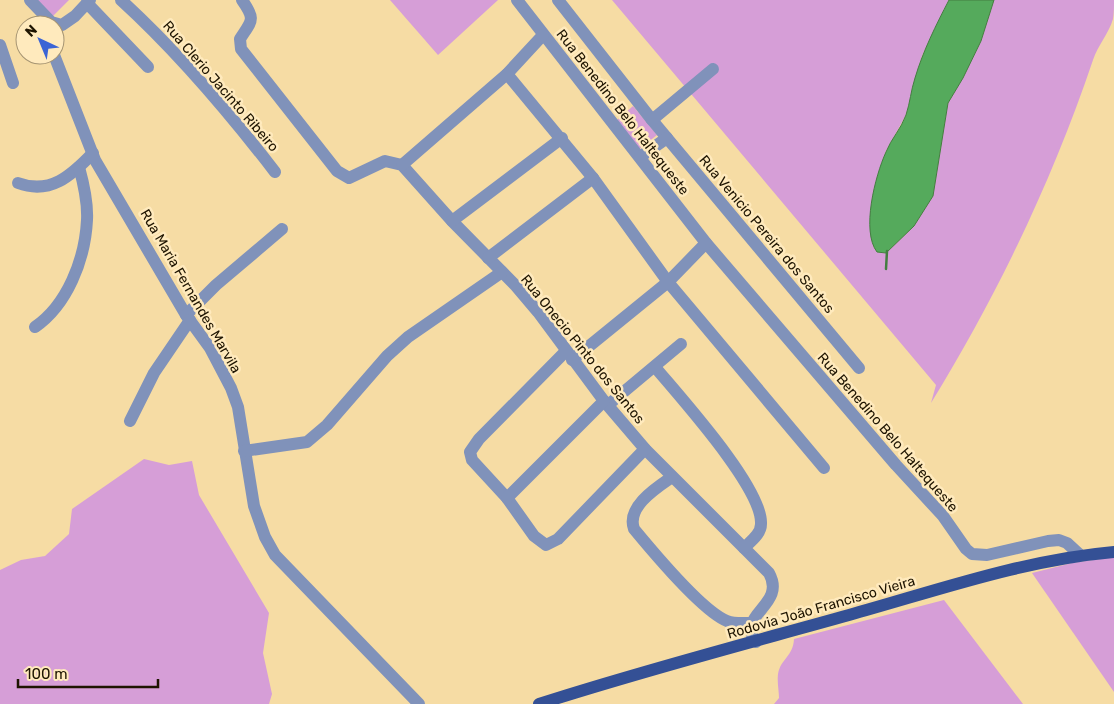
<svg xmlns="http://www.w3.org/2000/svg" width="1114" height="704" font-family="Rubik,sans-serif">
	<style>
		.green { fill: #d69ed7 }
		.water { fill: #55aa5c; stroke: #447d41 }
		.lines { fill: none; stroke-linecap: round; stroke-linejoin: round }
		.stream { stroke: #447d41; stroke-width: 2.5 }
		.minor { stroke: #8092ba; stroke-width: 12 }
		.major { stroke: #345095; stroke-width: 12 }
		.labels { text-anchor: middle; stroke-width: 5; stroke-linejoin: round; paint-order: stroke }
		.street-label { font-size: 14px; fill: #1e1401; stroke: #ffeabd }
	</style>
	<rect width="100%" height="100%" fill="#f6dca4"/>
	<g class="green">
		<path d="M 33,0 L 69,0 L 51,18 Z"/>
		<path d="M 390,0 L 498,0 L 438,55 Z"/>
		<path d="M 612,0 L 949,0 L 922,56 L 906,115 L 886,151 L 878,175 L 872,205 L 873,246 L 877,252 L 886,253 L 914,226 L 933,196 L 948,103 L 963,78 L 981,41 L 994,0 L 1114,0 C 1114,6 1114,14 1113,19 C 1109,33 1098,45 1093,60 C 1052,181 998,294 931,403 L 936,385 Z"/>
		<path d="M 633,106 L 657,135 L 638,150 L 615,122 Z"/>
		<path d="M 144,459 L 169,465 L 192,461 L 199,495 L 269,613 L 263,653 L 272,694 L 269,704 L 0,704 L 0,570 L 21,560 L 45,556 L 69,534 L 72,509 Z"/>
		<path d="M 1114,557 L 1114,692 L 1032,573 L 1072,563 Z"/>
		<path d="M 944,600 L 1023,704 L 774,704 L 779,698 C 779,691 777,682 778,674 C 781,658 793,657 794,639 Z"/>
	</g>
	<path class="water" d="M 949,0 L 994,0 L 981,41 L 963,78 L 948,103 L 933,196 L 914,226 L 886,253 L 877,252 C 861,231 875,176 886,152 C 891,139 901,129 906,115 C 910,103 911,90 915,78 C 923,51 936,25 949,0 Z"/>
	<g class="lines">
		<path class="stream" d="M 886,269 L 887,251"/>
		<g class="minor">
			<path d="M 30,0 L 51,22 L 62,25 L 75,16 L 90,0"/>
			<path d="M 121,0 C 178,52 228,111 275,172"/>
			<path d="M 242,0 C 256,20 252,20 240,39 L 241,49 L 337,171 L 349,178 L 385,161 L 402,165 L 452,221 L 516,286 L 538,312 L 604,401 L 645,449 L 769,573 C 787,606 735,614 756,642"/>
			<path d="M 517,0 L 706,243 L 896,465 L 943,516 L 966,549 L 972,554 L 987,555 L 1048,541 L 1059,540 L 1067,543 L 1080,555"/>
			<path d="M 558,0 L 652,120 L 859,368"/>
			<path d="M 87,3 L 148,67"/>
			<path d="M 0,45 L 13,83"/>
			<path d="M 54,55 L 95,160 L 186,315 L 210,348 L 231,388 L 238,407 L 254,506 L 265,537 L 275,555 L 419,704"/>
			<path d="M 507,74 L 593,178 L 668,282 L 824,468"/>
			<path d="M 652,120 L 713,69"/>
			<path d="M 640,157 L 667,138"/>
			<path d="M 402,165 L 507,74 L 543,35"/>
			<path d="M 18,183 C 50,195 71,176 93,153"/>
			<path d="M 452,221 L 562,138"/>
			<path d="M 488,258 L 593,178"/>
			<path d="M 186,315 L 216,285 L 282,229"/>
			<path d="M 35,327 C 67,305 85,260 87,220 C 88,202 84,185 79,167"/>
			<path d="M 566,351 L 479,439 L 470,452 L 472,460 L 507,498 L 534,536 L 546,545 L 558,539 L 645,449"/>
			<path d="M 572,360 L 668,282 L 706,243"/>
			<path d="M 655,367 C 679,396 763,488 761,524 C 761,534 751,541 744,548"/>
			<path d="M 608,405 L 681,344"/>
			<path d="M 130,421 L 154,373 L 190,320"/>
			<path d="M 244,451 L 307,442 L 327,425 L 387,356 L 408,337 L 502,272"/>
			<path d="M 672,477 C 656,488 626,507 634,529 C 653,552 702,611 727,621 C 734,624 743,623 750,623"/>
			<path d="M 507,498 L 604,401"/>
		</g>
		<path class="major" d="M 539,704 C 641,671 745,644 849,615 C 936,591 1023,560 1114,552"/>
	</g>
	<g class="labels">
		<g class="street-label">
			<text transform="translate(221 86) rotate(49)" y="5">Rua Clerio Jacinto Ribeiro</text>
			<text transform="translate(623 112) rotate(52)" y="5">Rua Benedino Belo Haltequeste</text>
			<text transform="translate(767 234) rotate(50)" y="5">Rua Venicio Pereira dos Santos</text>
			<text transform="translate(191 291) rotate(60)" y="5">Rua Maria Fernandes Marvila</text>
			<text transform="translate(583 349) rotate(51)" y="5">Rua Onecio Pinto dos Santos</text>
			<text transform="translate(888 432) rotate(49)" y="5">Rua Benedino Belo Haltequeste</text>
			<text transform="translate(821 607) rotate(-16)" y="5">Rodovia João Francisco Vieira</text>
		</g>
	</g>
	<g transform="translate(40 40) rotate(316)"><circle r="24" fill="#ffeabd" stroke="#a59472"/>
	<path d="M0-4L9 19L0 12L-9 19Z" fill="#3b64d5"/>
	<text y="-8" font-size="14" font-weight="bold" text-anchor="middle" fill="#1e1401">N</text>
	</g>
	<path d="M18 679v8h140v-8" fill="none" stroke="#1e1401" stroke-width="2.5"/>
	<text x="25" y="679" font-size="15" fill="#1e1401" stroke="#ffeabd" stroke-width="4" paint-order="stroke">100 m</text>
</svg>
